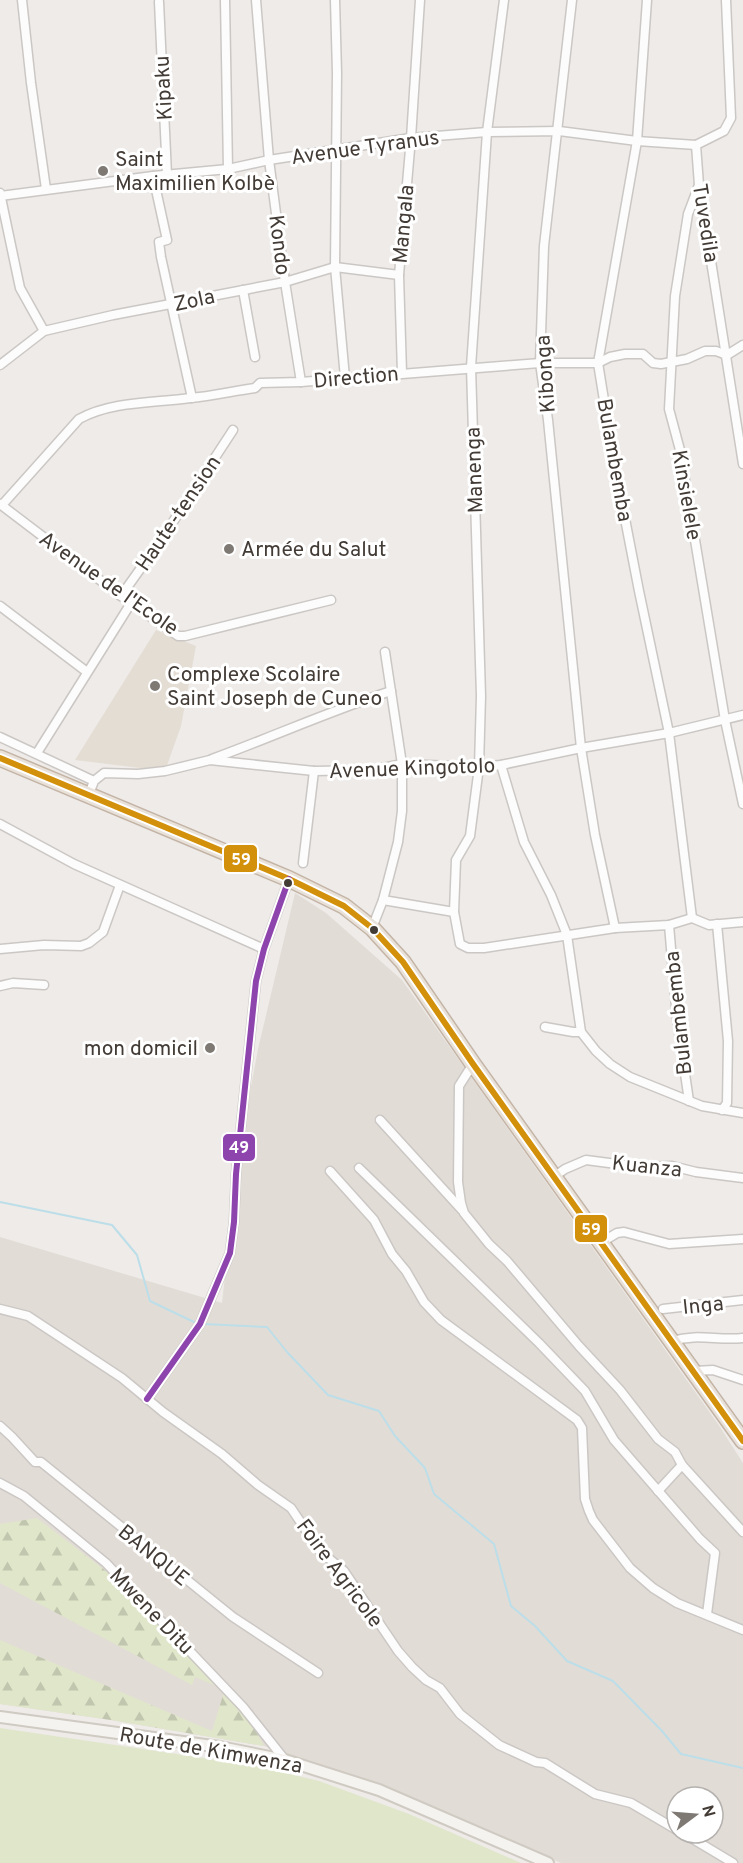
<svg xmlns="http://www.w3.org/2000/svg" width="743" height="1863" font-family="Overpass,sans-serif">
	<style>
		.residential { fill: #e2dcd6; fill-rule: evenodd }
		.education { fill: #e4ddd4 }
		.grass { fill: #e0e6ca }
		.forest { fill: url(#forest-firs) }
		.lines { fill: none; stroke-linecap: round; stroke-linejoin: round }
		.stream { stroke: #bcdee9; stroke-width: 2 }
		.street-casing { stroke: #cbc7c4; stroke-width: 11 }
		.secondary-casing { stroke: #cfcac2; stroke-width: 14 }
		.highway-casing { stroke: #c4b4a5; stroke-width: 18 }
		.street { stroke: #fcfcfc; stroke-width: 8 }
		.secondary { stroke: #f5f3ef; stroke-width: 10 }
		.highway { stroke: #e9e2da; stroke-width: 15 }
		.bus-1-casing { stroke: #fff; stroke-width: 10 }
		.bus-2-casing { stroke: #fff; stroke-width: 10 }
		.bus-1 { stroke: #d3910b; stroke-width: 6 }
		.bus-2 { stroke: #8e44ad; stroke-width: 6 }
		.poi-dot { fill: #7f7974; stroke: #fff; stroke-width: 2 }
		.bus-dot { fill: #433b35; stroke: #fff; stroke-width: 2 }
		.labels { text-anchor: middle; stroke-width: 6; stroke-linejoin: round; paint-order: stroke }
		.street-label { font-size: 21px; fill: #433b35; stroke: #fff }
		.poi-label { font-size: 21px; fill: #433b35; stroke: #fff; text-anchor: start }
		.line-badge { stroke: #fff; stroke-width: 2 }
		.badge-label { font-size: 16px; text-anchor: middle; font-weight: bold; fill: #fff }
	</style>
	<defs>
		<pattern id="forest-firs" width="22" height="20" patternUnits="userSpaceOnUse" patternTransform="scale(1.5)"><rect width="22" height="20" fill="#e0e6ca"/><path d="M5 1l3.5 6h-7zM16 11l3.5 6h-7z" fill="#c1c6ae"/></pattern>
	</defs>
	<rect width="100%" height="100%" fill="#eeebe8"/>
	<path class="residential" d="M 295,893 L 326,913 L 402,980 L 718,1424 L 743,1463 L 743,1863 L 561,1863 L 399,1793 L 264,1746 L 111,1720 L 0,1704 L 0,1237 L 222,1303 L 239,1152 L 258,1049 ZM 677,1797 L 713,1797 L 713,1833 L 677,1833 Z"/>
	<path class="education" d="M 156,630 L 196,646 L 181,726 L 165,771 L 75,760 Z"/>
	<path class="grass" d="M 0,1728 L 251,1765 L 319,1781 L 409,1814 L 521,1863 L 0,1863 Z"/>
	<path class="forest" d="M 37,1518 L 106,1571 L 246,1713 L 264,1746 L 111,1720 L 0,1704 L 0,1640 L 212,1731 L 224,1692 L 219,1687 L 195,1677 L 192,1685 L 0,1583 L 0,1524 Z"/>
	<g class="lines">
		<g class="stream">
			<path d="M 0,1202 L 112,1225 L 137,1255 L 150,1301 L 196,1323"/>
			<path d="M 204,1324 L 267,1327 L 287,1352 L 328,1395 L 379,1411 L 395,1436 L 425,1468 L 434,1494 L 494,1544 L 511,1606 L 535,1626 L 567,1661 L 613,1681 L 662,1731 L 681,1754 L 743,1768"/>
		</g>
		<defs>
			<g id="street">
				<path d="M 22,0 L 31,83 L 46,189"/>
				<path d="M 225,0 L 228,169"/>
				<path d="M 256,0 L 269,160 L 285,282 L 301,382"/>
				<path d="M 335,0 L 337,73 L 335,267 L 345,378"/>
				<path d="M 504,0 L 487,132 L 471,367 L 481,696 L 479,767 L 470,836 L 456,860 L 454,912 L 460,944 L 468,948 L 484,948 L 615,928 L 669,925 L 692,918 L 709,925 L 743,922"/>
				<path d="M 572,0 L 544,246 L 540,363 L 548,420 L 581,748 L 595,835 L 615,928"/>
				<path d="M 647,0 L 637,141 L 598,363 L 614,462 L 639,591 L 669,733 L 692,918"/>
				<path d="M 726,0 L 731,118 L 724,131 L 696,145 L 699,185 L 743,464"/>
				<path d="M 159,2 L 167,175"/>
				<path d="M 153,176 L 167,240 L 159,242 L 161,257 L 192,398"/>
				<path d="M 699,185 L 688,214 L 675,296 L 669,409 L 680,450 L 725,720 L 743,804"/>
				<path d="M 0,193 L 20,288 L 44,331"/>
				<path d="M 0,196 L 153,176 L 228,169 L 269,160 L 411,138 L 487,132 L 559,131 L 637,141 L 696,145"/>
				<path d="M 243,290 L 255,357"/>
				<path d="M 0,365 L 44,331 L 113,315 L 285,282 L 335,267 L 399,275"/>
				<path d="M 402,373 L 399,275 L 411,138 L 420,0"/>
				<path d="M 0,504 L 121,596 L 178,636 L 185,636 L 331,600"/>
				<path d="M 2,505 L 79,419 C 112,401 154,403 190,398 C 212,396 233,391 255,388 L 260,383 L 301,382 L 540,363 L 598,363 L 610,357 L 625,354 L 643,354 L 653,363 L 661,364 L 687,359 L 705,351 L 716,351 L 727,355 L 743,345"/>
				<path d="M 121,596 L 165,534 L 233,430"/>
				<path d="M 0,606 L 87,672"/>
				<path d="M 0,737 L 94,781"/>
				<path d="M 37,753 L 131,603"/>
				<path d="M 212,759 C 272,737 330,711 391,691"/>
				<path d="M 501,765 L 524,842 L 551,895 L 567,935 L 581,1032 L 596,1051 L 610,1064 L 630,1077 L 702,1106 L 743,1113"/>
				<path d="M 89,794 L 94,781 L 104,773 L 138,774 L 165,771 L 210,760 L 314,771 L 373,770 L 402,764 L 479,767 L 501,765 L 581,748 L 669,733 L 743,715"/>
				<path d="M 0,824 L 74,864 L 264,949"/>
				<path d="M 303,863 L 314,771"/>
				<path d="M 383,900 L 454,912"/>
				<path d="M 717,924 L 728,1041 L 727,1103 L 722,1110"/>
				<path d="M 669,925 L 677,1019 L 689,1101"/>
				<path d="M 372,928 L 383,900 L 398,842 L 402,811 L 402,764 L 385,652"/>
				<path d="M 0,949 L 44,945 L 81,946 L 89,943 L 103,932 L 120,885"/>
				<path d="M 0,986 L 13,983 L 44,985"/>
				<path d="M 545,1027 L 573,1032 L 581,1032"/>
				<path d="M 473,1064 L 459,1086 L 458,1182 L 461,1203 L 464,1213 L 489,1244 L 507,1261 L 579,1346 L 620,1390 L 658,1439 L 675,1452 L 682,1465 L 743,1532"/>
				<path d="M 380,1120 L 462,1210"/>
				<path d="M 359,1168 L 539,1343 L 585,1391 L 614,1440 L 700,1539 L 715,1553 L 707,1614"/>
				<path d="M 330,1171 L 374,1220 L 392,1254 L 406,1271 L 424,1302 L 441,1320 L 577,1420 L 582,1428 L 585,1499 L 589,1511 L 593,1520 L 630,1568 L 653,1588 L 677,1603 L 743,1630"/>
				<path d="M 555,1176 L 565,1169 L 586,1160 L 640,1167 L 672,1166 L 696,1172 L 743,1178"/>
				<path d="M 602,1242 L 617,1233 L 624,1232 L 669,1244 L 743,1239"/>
				<path d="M 0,1309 L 28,1316 L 122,1378 L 163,1412 L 222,1454 L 258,1485 L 291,1508 L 320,1551 L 344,1571 L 398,1651 L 412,1667 L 426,1680 L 440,1688 L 460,1714 L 499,1745 L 536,1762 L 545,1763 L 595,1794 L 631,1803 L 677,1830"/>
				<path d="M 663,1309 L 743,1300"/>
				<path d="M 672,1341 C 698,1333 718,1341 743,1338"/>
				<path d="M 694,1371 L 713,1370 L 743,1380"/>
				<path d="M 147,1399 L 200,1324 L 230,1253 L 234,1222 L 236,1174 L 256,981 L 264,949 L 289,879"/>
				<path d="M 0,1426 L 12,1437 L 35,1462 L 41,1462 L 233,1617 L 318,1673"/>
				<path d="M 0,1483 L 24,1496 L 106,1563 L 243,1707 L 285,1760"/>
				<path d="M 658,1491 L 682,1465"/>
				<path d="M 683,1833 L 733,1863"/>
			</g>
			<path id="secondary" d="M 0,1717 L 220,1747 L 285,1760 L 379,1790 L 548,1863"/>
			<path id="highway" d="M 0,758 L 289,879 L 344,906 L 372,928 L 403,962 L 473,1064 L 743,1441"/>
		</defs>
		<use href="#street" class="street-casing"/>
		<use href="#secondary" class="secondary-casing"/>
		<use href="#highway" class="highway-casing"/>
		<use href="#street" class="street"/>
		<use href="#secondary" class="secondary"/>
		<use href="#highway" class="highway"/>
		<defs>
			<path id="bus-1" d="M 0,758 L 289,879 L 344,906 L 372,928 L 403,962 L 473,1064 L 743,1441"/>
			<path id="bus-2" d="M 147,1399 L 200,1324 L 230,1253 L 234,1222 L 236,1174 L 256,981 L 264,949 L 289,879"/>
		</defs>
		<use href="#bus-1" class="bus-1-casing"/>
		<use href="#bus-2" class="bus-2-casing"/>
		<use href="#bus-1" class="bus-1"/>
		<use href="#bus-2" class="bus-2"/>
	</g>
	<g class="poi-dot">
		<circle cx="103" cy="171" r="6"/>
		<circle cx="229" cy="549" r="6"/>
		<circle cx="155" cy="686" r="6"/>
		<circle cx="210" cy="1048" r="6"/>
	</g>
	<g class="bus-dot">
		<circle cx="288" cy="883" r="5"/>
		<circle cx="374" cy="930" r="5"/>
	</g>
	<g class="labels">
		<g class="street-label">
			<text transform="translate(163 88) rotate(-93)" y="7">Kipaku</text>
			<text transform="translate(365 147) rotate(-8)" y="7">Avenue Tyranus</text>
			<text transform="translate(706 223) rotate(81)" y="7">Tuvedila</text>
			<text transform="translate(403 224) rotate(-85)" y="7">Mangala</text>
			<text transform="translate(280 245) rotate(83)" y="7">Kondo</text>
			<text transform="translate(194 300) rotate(-12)" y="7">Zola</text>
			<text transform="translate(545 374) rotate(-94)" y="7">Kibonga</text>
			<text transform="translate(356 377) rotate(-5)" y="7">Direction</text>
			<text transform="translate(615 460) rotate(80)" y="7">Bulambemba</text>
			<text transform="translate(474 470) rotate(-92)" y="7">Manenga</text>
			<text transform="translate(687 495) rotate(80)" y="7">Kinsielele</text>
			<text transform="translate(178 513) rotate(-56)" y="7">Haute-tension</text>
			<text transform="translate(109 583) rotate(35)" y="7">Avenue de l'Ecole</text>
			<text transform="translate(412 768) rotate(-2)" y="7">Avenue Kingotolo</text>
			<text transform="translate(678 1013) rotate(-96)" y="7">Bulambemba</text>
			<text transform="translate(647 1166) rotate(6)" y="7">Kuanza</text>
			<text transform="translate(703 1305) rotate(-6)" y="7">Inga</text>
			<text transform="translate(154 1555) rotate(39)" y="7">BANQUE</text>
			<text transform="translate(340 1573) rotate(53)" y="7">Foire Agricole</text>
			<text transform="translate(152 1611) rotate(46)" y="7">Mwene Ditu</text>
			<text transform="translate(211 1750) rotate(10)" y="7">Route de Kimwenza</text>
		</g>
		<g class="poi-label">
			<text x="115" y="166">Saint<tspan x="115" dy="24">Maximilien Kolbè</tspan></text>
			<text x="241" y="556">Armée du Salut</text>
			<text x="167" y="681">Complexe Scolaire<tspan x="167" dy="24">Saint Joseph de Cuneo</tspan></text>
			<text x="198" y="1055" text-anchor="end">mon domicil</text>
		</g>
	</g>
	<g class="line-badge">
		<rect x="223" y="844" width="35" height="29" rx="6" fill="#d3910b"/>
		<rect x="222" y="1133" width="34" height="29" rx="6" fill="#8e44ad"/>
		<rect x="574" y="1214" width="34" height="29" rx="6" fill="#d3910b"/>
	</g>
	<g class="badge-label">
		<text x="241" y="865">59</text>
		<text x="239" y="1153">49</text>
		<text x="591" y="1235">59</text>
	</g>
	<g transform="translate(695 1815) rotate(74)"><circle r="28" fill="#ffffff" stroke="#b4b1ae" stroke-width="1.5"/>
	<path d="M0-4.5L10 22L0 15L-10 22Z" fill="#7f7974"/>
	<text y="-9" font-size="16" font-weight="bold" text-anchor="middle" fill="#433b35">N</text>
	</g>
</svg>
